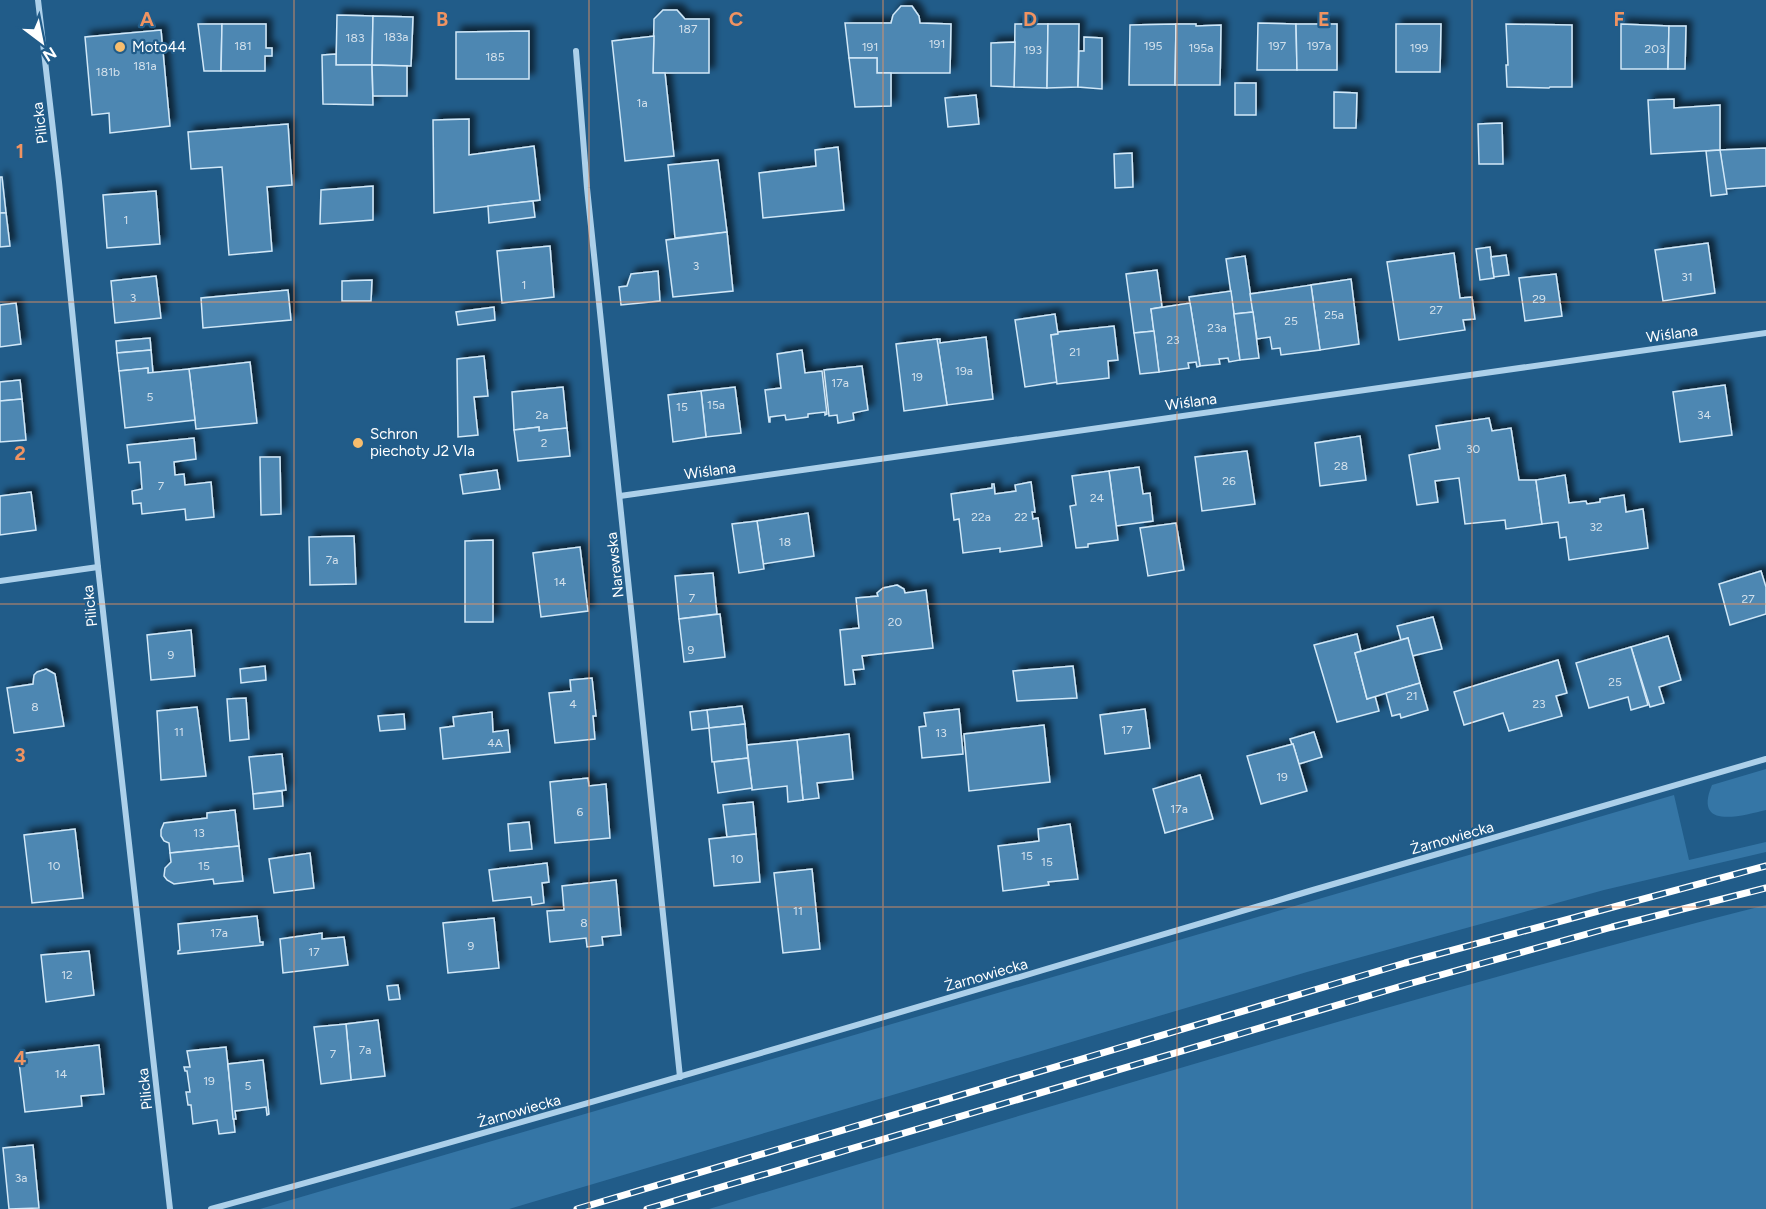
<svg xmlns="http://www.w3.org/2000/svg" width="1766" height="1209" font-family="Figtree,sans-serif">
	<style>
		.green { fill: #3576a6 }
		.building { fill: #4e87b2; stroke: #d1e8f8; stroke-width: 1.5; filter: url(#shadow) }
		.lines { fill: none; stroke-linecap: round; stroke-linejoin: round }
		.street { stroke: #acd0ea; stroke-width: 6 }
		.rail-casing { stroke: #fff; stroke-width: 7 }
		.rail { stroke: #215c89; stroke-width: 4.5; stroke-dasharray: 14; stroke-linecap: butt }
		.grid { fill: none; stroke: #f09361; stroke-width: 1.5; stroke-opacity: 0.55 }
		.poi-dot { fill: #f7bd6d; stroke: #215c89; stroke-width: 2 }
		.labels { text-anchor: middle; stroke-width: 4.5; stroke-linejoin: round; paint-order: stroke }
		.number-label { font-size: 12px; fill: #d3e1ec }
		.poi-label { font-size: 15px; fill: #fff; stroke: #215c89; text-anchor: start }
		.street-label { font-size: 15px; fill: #fff; stroke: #215c89 }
		.grid-label { font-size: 20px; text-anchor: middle; font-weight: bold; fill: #f09361; stroke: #215c89; stroke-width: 4.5; stroke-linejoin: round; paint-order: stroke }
	</style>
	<defs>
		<filter id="shadow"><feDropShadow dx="5.5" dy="-5.5" stdDeviation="3" flood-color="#0009"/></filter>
	</defs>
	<rect width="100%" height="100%" fill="#215c89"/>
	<g class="green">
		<path d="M 1766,769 L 1766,810 C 1741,816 1693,830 1712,785 Z"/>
		<path d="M 1674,795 L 1689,860 L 1766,842 L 1766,852 L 1604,890 L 1307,972 L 509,1209 L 260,1209 Z"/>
		<path d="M 1766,905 L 1766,1209 L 709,1209 C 1061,1104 1411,995 1766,905 Z"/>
	</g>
	<g class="building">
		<path d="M 901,6 L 912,6 L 919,16 L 920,23 L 951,24 L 950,73 L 877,73 L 877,58 L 849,58 L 845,23 L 891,23 L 893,15 Z"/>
		<path d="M 663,10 L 677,10 L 685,19 L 709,19 L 709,73 L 653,73 L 654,19 Z"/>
		<path d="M 337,15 L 373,16 L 372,65 L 336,65 Z"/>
		<path d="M 373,16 L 413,17 L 411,66 L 372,65 Z"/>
		<path d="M 1258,23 L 1296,24 L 1297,70 L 1257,70 Z"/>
		<path d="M 198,24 L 222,24 L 221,71 L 204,71 Z"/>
		<path d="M 222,24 L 266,24 L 266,48 L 272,48 L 272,56 L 265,56 L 265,71 L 221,71 Z"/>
		<path d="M 1015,24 L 1048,24 L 1047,88 L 1014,87 Z"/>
		<path d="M 1048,24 L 1079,24 L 1078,87 L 1047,88 Z"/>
		<path d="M 1176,24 L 1175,85 L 1129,85 L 1130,25 Z"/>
		<path d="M 1176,24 L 1196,24 L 1196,26 L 1221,25 L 1220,85 L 1175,85 Z"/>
		<path d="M 1296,24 L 1337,24 L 1337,70 L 1297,70 Z"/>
		<path d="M 1396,24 L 1441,24 L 1440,72 L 1396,72 Z"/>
		<path d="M 1506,24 L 1572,25 L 1572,87 L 1550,87 L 1549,88 L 1507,87 L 1506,65 L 1508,65 Z"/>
		<path d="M 1621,24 L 1669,26 L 1668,69 L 1621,69 Z"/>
		<path d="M 1669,26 L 1686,26 L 1685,69 L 1668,69 Z"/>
		<path d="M 161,30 L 170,126 L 110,133 L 109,113 L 92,115 L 85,37 Z"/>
		<path d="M 529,31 L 529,79 L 456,79 L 456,32 Z"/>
		<path d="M 654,36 L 653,73 L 665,73 L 674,156 L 625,161 L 612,41 Z"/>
		<path d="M 1084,37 L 1102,38 L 1102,89 L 1078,87 L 1079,51 L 1084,51 Z"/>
		<path d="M 1015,42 L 1014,87 L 991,86 L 991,43 Z"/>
		<path d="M 336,54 L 336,65 L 372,65 L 373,105 L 323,104 L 322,55 Z"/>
		<path d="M 849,58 L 877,58 L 877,73 L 891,73 L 891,106 L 855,107 Z"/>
		<path d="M 372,65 L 407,66 L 407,96 L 373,96 Z"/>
		<rect x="1235" y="83" width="21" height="32"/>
		<path d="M 1334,92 L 1357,93 L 1356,128 L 1334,128 Z"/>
		<path d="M 976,95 L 979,124 L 948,127 L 945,98 Z"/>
		<path d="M 1674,99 L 1674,108 L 1720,105 L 1720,150 L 1651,154 L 1648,100 Z"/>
		<path d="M 469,119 L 469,155 L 534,146 L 540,200 L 434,213 L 433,120 Z"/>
		<path d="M 1502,123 L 1503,164 L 1479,164 L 1478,124 Z"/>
		<path d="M 288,124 L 292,185 L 267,187 L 272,251 L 229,255 L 222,167 L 191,169 L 188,132 Z"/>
		<path d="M 838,147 L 844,210 L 763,218 L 759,173 L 816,166 L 815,150 Z"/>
		<path d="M 1766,148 L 1766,186 L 1725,189 L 1720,150 Z"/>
		<path d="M 1720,150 L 1727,194 L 1711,196 L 1706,151 Z"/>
		<path d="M 1132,153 L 1133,187 L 1115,188 L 1114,154 Z"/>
		<path d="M 718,160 L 727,232 L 675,238 L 668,165 Z"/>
		<path d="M 0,177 L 2,177 L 6,213 L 0,213 Z"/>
		<path d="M 373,186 L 373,220 L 320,224 L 321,190 Z"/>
		<path d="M 156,191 L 160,244 L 107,248 L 103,195 Z"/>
		<path d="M 533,201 L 535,217 L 489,223 L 488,206 Z"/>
		<path d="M 0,213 L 6,213 L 10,246 L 0,247 Z"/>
		<path d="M 727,232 L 733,291 L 673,297 L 666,240 Z"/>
		<path d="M 1708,243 L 1715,293 L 1663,301 L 1655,250 Z"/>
		<path d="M 550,246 L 554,297 L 502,303 L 497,251 Z"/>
		<path d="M 1490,247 L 1494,278 L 1480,280 L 1476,249 Z"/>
		<path d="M 1454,253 L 1460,298 L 1472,297 L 1475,319 L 1463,320 L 1465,330 L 1399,340 L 1387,262 Z"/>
		<path d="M 1506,255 L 1509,275 L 1494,277 L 1491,257 Z"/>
		<path d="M 1245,256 L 1253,312 L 1234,314 L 1226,259 Z"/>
		<path d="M 1157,270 L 1162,307 L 1151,309 L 1154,331 L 1134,333 L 1126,274 Z"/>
		<path d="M 658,271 L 660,301 L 621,305 L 619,287 L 627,286 L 631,274 Z"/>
		<path d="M 1556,274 L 1562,316 L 1525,321 L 1519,278 Z"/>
		<path d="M 156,276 L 161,318 L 115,323 L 111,281 Z"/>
		<path d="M 1351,279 L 1359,344 L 1320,350 L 1311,285 Z"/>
		<path d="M 372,280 L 371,301 L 342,301 L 342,281 Z"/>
		<path d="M 1311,285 L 1320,350 L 1281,355 L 1280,348 L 1272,349 L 1270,337 L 1257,339 L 1250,294 Z"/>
		<path d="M 288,290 L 291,320 L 203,328 L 201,298 Z"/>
		<path d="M 1231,291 L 1240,360 L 1229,362 L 1228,358 L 1219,359 L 1220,364 L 1200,366 L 1189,297 Z"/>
		<path d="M 16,303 L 21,344 L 0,347 L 0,305 Z"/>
		<path d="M 1190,303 L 1200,366 L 1197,367 L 1196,362 L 1188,363 L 1189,368 L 1159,372 L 1151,309 Z"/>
		<path d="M 494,307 L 495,320 L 458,325 L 456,312 Z"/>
		<path d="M 1253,312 L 1259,358 L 1240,360 L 1234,314 Z"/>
		<path d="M 1055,314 L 1058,334 L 1051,335 L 1057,382 L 1025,387 L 1015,320 Z"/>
		<path d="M 1114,326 L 1118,360 L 1108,361 L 1109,378 L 1057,384 L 1051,335 L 1058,334 L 1058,332 Z"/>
		<path d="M 1154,331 L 1159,372 L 1140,374 L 1134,333 Z"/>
		<path d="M 986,337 L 993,399 L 947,405 L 937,339 L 940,339 L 940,343 Z"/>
		<path d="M 150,338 L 151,350 L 117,353 L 116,341 Z"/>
		<path d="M 937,339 L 947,405 L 904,411 L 896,344 Z"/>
		<path d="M 151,350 L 153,373 L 148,373 L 148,368 L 119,371 L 117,353 Z"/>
		<path d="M 802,350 L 805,373 L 822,371 L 827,414 L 825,415 L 825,412 L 808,414 L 808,417 L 786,420 L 785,415 L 770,417 L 770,422 L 769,422 L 765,390 L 781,388 L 777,354 Z"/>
		<path d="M 484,356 L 488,396 L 474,397 L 478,435 L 458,437 L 457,359 Z"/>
		<path d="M 250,362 L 257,423 L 196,429 L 189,369 Z"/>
		<path d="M 862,366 L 868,410 L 853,413 L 854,420 L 838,423 L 837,415 L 829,416 L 824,370 Z"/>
		<path d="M 148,368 L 148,373 L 189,369 L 195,420 L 125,428 L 119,371 Z"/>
		<path d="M 20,380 L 22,399 L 0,401 L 0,382 Z"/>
		<path d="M 1725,385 L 1732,435 L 1680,442 L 1673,392 Z"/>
		<path d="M 563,387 L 567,428 L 539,431 L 539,427 L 514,430 L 512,392 Z"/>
		<path d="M 735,387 L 741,433 L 706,437 L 701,391 Z"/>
		<path d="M 701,391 L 706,437 L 673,442 L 668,395 Z"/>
		<path d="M 22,399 L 26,440 L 0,442 L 0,401 Z"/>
		<path d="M 1489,418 L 1492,431 L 1511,428 L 1519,480 L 1536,480 L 1542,524 L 1506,529 L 1505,520 L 1465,524 L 1459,478 L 1435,481 L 1438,502 L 1417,505 L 1409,455 L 1440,449 L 1436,426 Z"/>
		<path d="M 539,427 L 539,431 L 567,428 L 570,456 L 518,461 L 514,430 Z"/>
		<path d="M 1360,436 L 1366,480 L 1320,486 L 1315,443 Z"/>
		<path d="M 194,438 L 196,459 L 174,462 L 175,475 L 184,474 L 185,485 L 211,482 L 214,517 L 186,520 L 185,509 L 142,514 L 141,503 L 133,504 L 132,491 L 142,489 L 140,462 L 129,463 L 127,445 Z"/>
		<path d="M 1247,451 L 1255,504 L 1202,511 L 1195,457 Z"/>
		<path d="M 260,457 L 280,457 L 281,514 L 261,515 Z"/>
		<path d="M 1139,467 L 1143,494 L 1150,493 L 1153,521 L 1116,526 L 1109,471 Z"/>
		<path d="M 497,470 L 500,489 L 463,494 L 460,475 Z"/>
		<path d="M 1109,471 L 1118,540 L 1088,544 L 1088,547 L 1076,548 L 1070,506 L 1076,505 L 1072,476 Z"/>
		<path d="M 1565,475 L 1569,503 L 1586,501 L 1587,504 L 1600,502 L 1600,499 L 1624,495 L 1626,512 L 1643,509 L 1648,548 L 1569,560 L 1566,537 L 1560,538 L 1558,522 L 1542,524 L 1536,480 Z"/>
		<path d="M 1031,482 L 1035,512 L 1032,512 L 1033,519 L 1038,518 L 1042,546 L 1000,552 L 1000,548 L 963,553 L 959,519 L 954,520 L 951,494 L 992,488 L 992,484 L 994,484 L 995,494 L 1016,491 L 1015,485 Z"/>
		<path d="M 31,492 L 36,530 L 0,535 L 0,496 Z"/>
		<path d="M 808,513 L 814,556 L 763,564 L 757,521 Z"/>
		<path d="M 757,521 L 764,569 L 739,573 L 732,524 Z"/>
		<path d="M 1176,523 L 1184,570 L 1148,576 L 1140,528 Z"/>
		<path d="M 354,536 L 356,584 L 310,585 L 309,537 Z"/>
		<path d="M 493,540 L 493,622 L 465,622 L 465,541 Z"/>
		<path d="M 580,547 L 588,611 L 541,617 L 533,553 Z"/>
		<path d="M 1761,571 L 1766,587 L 1766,614 L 1730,625 L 1719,584 Z"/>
		<path d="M 713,573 L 717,614 L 679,619 L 675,576 Z"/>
		<path d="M 897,585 L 904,589 L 905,593 L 926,590 L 933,648 L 862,656 L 864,669 L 853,670 L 855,684 L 845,685 L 840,630 L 859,628 L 856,598 L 878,596 L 877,593 L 883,588 Z"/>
		<path d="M 720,614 L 725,657 L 684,662 L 679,619 Z"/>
		<path d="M 1433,617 L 1442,649 L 1412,656 L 1408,638 L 1401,640 L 1397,626 Z"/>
		<path d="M 191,630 L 195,676 L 151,680 L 147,635 Z"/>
		<path d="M 1357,634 L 1361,651 L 1355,653 L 1367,699 L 1375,696 L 1379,711 L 1337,722 L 1314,645 Z"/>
		<path d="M 1668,636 L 1681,680 L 1659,687 L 1664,703 L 1650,707 L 1631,647 Z"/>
		<path d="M 1408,638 L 1420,683 L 1367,699 L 1355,653 Z"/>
		<path d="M 1631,647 L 1648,705 L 1631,710 L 1628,697 L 1589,708 L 1576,663 Z"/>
		<path d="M 1558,660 L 1567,693 L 1556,696 L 1562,716 L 1509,731 L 1503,713 L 1464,725 L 1454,692 Z"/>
		<path d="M 265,666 L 266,680 L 241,683 L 240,669 Z"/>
		<path d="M 1073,666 L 1077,698 L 1017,701 L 1013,671 Z"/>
		<path d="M 46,669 L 55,674 L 56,680 L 64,726 L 14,733 L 7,688 L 33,684 L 34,675 L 37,672 Z"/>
		<path d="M 592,678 L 596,716 L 593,716 L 595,739 L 555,743 L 549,693 L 571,691 L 570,680 Z"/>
		<path d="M 1420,683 L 1428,710 L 1401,718 L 1400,714 L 1392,716 L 1386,693 Z"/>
		<path d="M 246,698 L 249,739 L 230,741 L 227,699 Z"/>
		<path d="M 742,706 L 745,724 L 709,728 L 707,710 Z"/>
		<path d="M 197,707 L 206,776 L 161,780 L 157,711 Z"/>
		<path d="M 959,709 L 963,754 L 922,758 L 919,727 L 926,726 L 924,713 Z"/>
		<path d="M 1145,709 L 1150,748 L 1105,754 L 1100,715 Z"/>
		<path d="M 707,710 L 709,728 L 692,730 L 690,712 Z"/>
		<path d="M 492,712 L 493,732 L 508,730 L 510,752 L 443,759 L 440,728 L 454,726 L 453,717 Z"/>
		<path d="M 404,714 L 405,729 L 380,731 L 378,716 Z"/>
		<path d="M 745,724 L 748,758 L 712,762 L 709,728 Z"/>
		<path d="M 1044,725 L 1050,782 L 969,791 L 964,734 Z"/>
		<path d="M 1314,732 L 1322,757 L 1299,764 L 1293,744 L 1292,744 L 1290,739 Z"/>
		<path d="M 849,734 L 853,779 L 817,783 L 819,798 L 803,800 L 797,740 Z"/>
		<path d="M 797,740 L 803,800 L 788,802 L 787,786 L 752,790 L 747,745 Z"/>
		<path d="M 1293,744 L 1307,791 L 1261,804 L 1247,756 Z"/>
		<path d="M 282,754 L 286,790 L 253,794 L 249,757 Z"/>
		<path d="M 748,758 L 752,788 L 718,793 L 714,762 Z"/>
		<path d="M 1200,775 L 1213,819 L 1165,833 L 1153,789 Z"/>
		<path d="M 588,778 L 589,786 L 606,784 L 610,838 L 555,843 L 550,782 Z"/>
		<path d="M 282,791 L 283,806 L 254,809 L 253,794 Z"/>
		<path d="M 753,802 L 756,834 L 727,837 L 723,805 Z"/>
		<path d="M 235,810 L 239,846 L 170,853 L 169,843 L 164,841 L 161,836 L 161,830 L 164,823 L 207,818 L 207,813 Z"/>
		<path d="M 529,822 L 532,849 L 510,851 L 508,824 Z"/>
		<path d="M 1070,824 L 1078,879 L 1048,882 L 1049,885 L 1003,891 L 998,846 L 1039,841 L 1038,829 Z"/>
		<path d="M 75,829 L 83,898 L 32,903 L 24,835 Z"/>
		<path d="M 756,834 L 760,882 L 714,886 L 709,839 Z"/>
		<path d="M 239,846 L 243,881 L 214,884 L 213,879 L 174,884 L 167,880 L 164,876 L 165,868 L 171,862 L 170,853 Z"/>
		<path d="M 310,853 L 314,888 L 274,893 L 269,859 Z"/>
		<path d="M 547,863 L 549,882 L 542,883 L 544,903 L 532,905 L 531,897 L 493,901 L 489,870 Z"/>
		<path d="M 812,869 L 820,949 L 783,953 L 774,873 Z"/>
		<path d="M 616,880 L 621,935 L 602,937 L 603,945 L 587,947 L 586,938 L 550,942 L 547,911 L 564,910 L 562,886 Z"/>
		<path d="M 257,916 L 260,942 L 263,942 L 263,945 L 178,954 L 178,951 L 180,950 L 178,924 Z"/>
		<path d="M 494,918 L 499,968 L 448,973 L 443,923 Z"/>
		<path d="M 322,933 L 322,939 L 344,937 L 348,965 L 283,973 L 280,939 Z"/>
		<path d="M 89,951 L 94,995 L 46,1002 L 41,955 Z"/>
		<path d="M 398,985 L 400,999 L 389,1000 L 387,986 Z"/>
		<path d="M 378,1020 L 385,1076 L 351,1080 L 346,1024 Z"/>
		<path d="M 346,1024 L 351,1080 L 321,1084 L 314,1027 Z"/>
		<path d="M 99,1045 L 104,1094 L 81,1096 L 82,1106 L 25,1112 L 18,1054 Z"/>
		<path d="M 226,1047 L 235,1132 L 219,1134 L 217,1120 L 193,1124 L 191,1105 L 188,1105 L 186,1092 L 190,1092 L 187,1071 L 185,1071 L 184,1067 L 190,1067 L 187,1051 Z"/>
		<path d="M 263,1060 L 269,1114 L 267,1115 L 266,1107 L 235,1111 L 236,1119 L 233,1119 L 228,1064 Z"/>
		<path d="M 33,1145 L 39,1208 L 9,1209 L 3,1148 Z"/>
	</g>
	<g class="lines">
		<g class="street">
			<path d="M 38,0 L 59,182 L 98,567 L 170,1209"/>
			<path d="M 576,51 L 587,188 L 680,1077"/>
			<path d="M 620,496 L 1766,333"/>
			<path d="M 0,581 L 98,567"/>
			<path d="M 211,1209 C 580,1108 946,999 1313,890 C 1464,845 1615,804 1766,759"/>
		</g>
		<defs>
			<g id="rail">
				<path d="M 577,1209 L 1405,963 L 1766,866"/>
				<path d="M 647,1209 L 1412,983 L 1612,927 L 1766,888"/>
			</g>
		</defs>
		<use href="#rail" class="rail-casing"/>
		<use href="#rail" class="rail"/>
	</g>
	<path class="grid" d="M 294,0 L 294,1209M 589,0 L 589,1209M 883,0 L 883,1209M 1177,0 L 1177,1209M 1472,0 L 1472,1209M 0,302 L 1766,302M 0,604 L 1766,604M 0,907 L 1766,907"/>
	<g class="poi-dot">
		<circle cx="120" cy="47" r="6"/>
		<circle cx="358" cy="443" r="6"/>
	</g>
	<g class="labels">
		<g class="number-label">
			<text x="688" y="33">187</text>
			<text x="396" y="41">183a</text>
			<text x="355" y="42">183</text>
			<text x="937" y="48">191</text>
			<text x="243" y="50">181</text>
			<text x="1153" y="50">195</text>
			<text x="1277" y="50">197</text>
			<text x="1319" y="50">197a</text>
			<text x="870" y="51">191</text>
			<text x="1201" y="52">195a</text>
			<text x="1419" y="52">199</text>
			<text x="1655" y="53">203</text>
			<text x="1033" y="54">193</text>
			<text x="495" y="61">185</text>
			<text x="145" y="70">181a</text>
			<text x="108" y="76">181b</text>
			<text x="642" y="107">1a</text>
			<text x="126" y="224">1</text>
			<text x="696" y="270">3</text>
			<text x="1687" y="281">31</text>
			<text x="524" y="289">1</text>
			<text x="133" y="302">3</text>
			<text x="1539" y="303">29</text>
			<text x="1436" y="314">27</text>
			<text x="1334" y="319">25a</text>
			<text x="1291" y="325">25</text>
			<text x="1217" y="332">23a</text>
			<text x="1173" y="344">23</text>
			<text x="1075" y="356">21</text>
			<text x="964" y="375">19a</text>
			<text x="917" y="381">19</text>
			<text x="840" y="387">17a</text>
			<text x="150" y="401">5</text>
			<text x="716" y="409">15a</text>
			<text x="682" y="411">15</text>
			<text x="542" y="419">2a</text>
			<text x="1704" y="419">34</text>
			<text x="544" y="447">2</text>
			<text x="1473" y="453">30</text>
			<text x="1341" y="470">28</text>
			<text x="1229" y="485">26</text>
			<text x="161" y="490">7</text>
			<text x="1097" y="502">24</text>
			<text x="981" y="521">22a</text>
			<text x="1021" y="521">22</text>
			<text x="1596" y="531">32</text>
			<text x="785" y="546">18</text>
			<text x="332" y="564">7a</text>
			<text x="560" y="586">14</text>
			<text x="692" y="602">7</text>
			<text x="1748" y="603">27</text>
			<text x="895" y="626">20</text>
			<text x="691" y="654">9</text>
			<text x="171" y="659">9</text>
			<text x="1615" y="686">25</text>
			<text x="1412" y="700">21</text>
			<text x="573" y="708">4</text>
			<text x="1539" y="708">23</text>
			<text x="35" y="711">8</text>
			<text x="1127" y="734">17</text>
			<text x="179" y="736">11</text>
			<text x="941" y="737">13</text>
			<text x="495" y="747">4A</text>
			<text x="1282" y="781">19</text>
			<text x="1179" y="813">17a</text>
			<text x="580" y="816">6</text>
			<text x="199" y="837">13</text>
			<text x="1027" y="860">15</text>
			<text x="737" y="863">10</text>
			<text x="1047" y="866">15</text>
			<text x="54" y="870">10</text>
			<text x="204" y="870">15</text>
			<text x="798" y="915">11</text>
			<text x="584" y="927">8</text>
			<text x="219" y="937">17a</text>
			<text x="471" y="950">9</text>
			<text x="314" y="956">17</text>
			<text x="67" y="979">12</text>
			<text x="365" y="1054">7a</text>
			<text x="333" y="1058">7</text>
			<text x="61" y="1078">14</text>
			<text x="209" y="1085">19</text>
			<text x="248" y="1090">5</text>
			<text x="21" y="1182">3a</text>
		</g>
		<g class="poi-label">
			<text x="132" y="52">Moto44</text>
			<text x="370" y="439">Schron<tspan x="370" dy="17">piechoty J2 VIa</tspan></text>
		</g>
		<g class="street-label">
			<text transform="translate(40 123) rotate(-97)" y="5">Pilicka</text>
			<text transform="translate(1672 334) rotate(-8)" y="5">Wiślana</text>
			<text transform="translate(1191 402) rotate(-8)" y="5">Wiślana</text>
			<text transform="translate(710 471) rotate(-8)" y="5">Wiślana</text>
			<text transform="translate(615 565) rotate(-96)" y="5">Narewska</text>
			<text transform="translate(90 606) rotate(-96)" y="5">Pilicka</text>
			<text transform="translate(1452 838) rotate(-16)" y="5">Żarnowiecka</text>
			<text transform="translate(986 975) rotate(-16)" y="5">Żarnowiecka</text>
			<text transform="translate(145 1089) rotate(-96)" y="5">Pilicka</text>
			<text transform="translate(519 1111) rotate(-16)" y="5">Żarnowiecka</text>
		</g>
	</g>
	<g class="grid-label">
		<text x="147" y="26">A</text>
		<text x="442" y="26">B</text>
		<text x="736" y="26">C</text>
		<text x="1030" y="26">D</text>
		<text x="1324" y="26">E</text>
		<text x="1619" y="26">F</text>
		<text x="20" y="158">1</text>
		<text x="20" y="460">2</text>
		<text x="20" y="762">3</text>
		<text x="20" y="1065">4</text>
	</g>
	<g transform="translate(42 42) rotate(148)" stroke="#215c89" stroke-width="4.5" paint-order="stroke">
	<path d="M0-4.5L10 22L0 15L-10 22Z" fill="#ffffff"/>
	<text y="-9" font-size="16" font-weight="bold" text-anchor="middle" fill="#ffffff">N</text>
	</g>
</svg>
